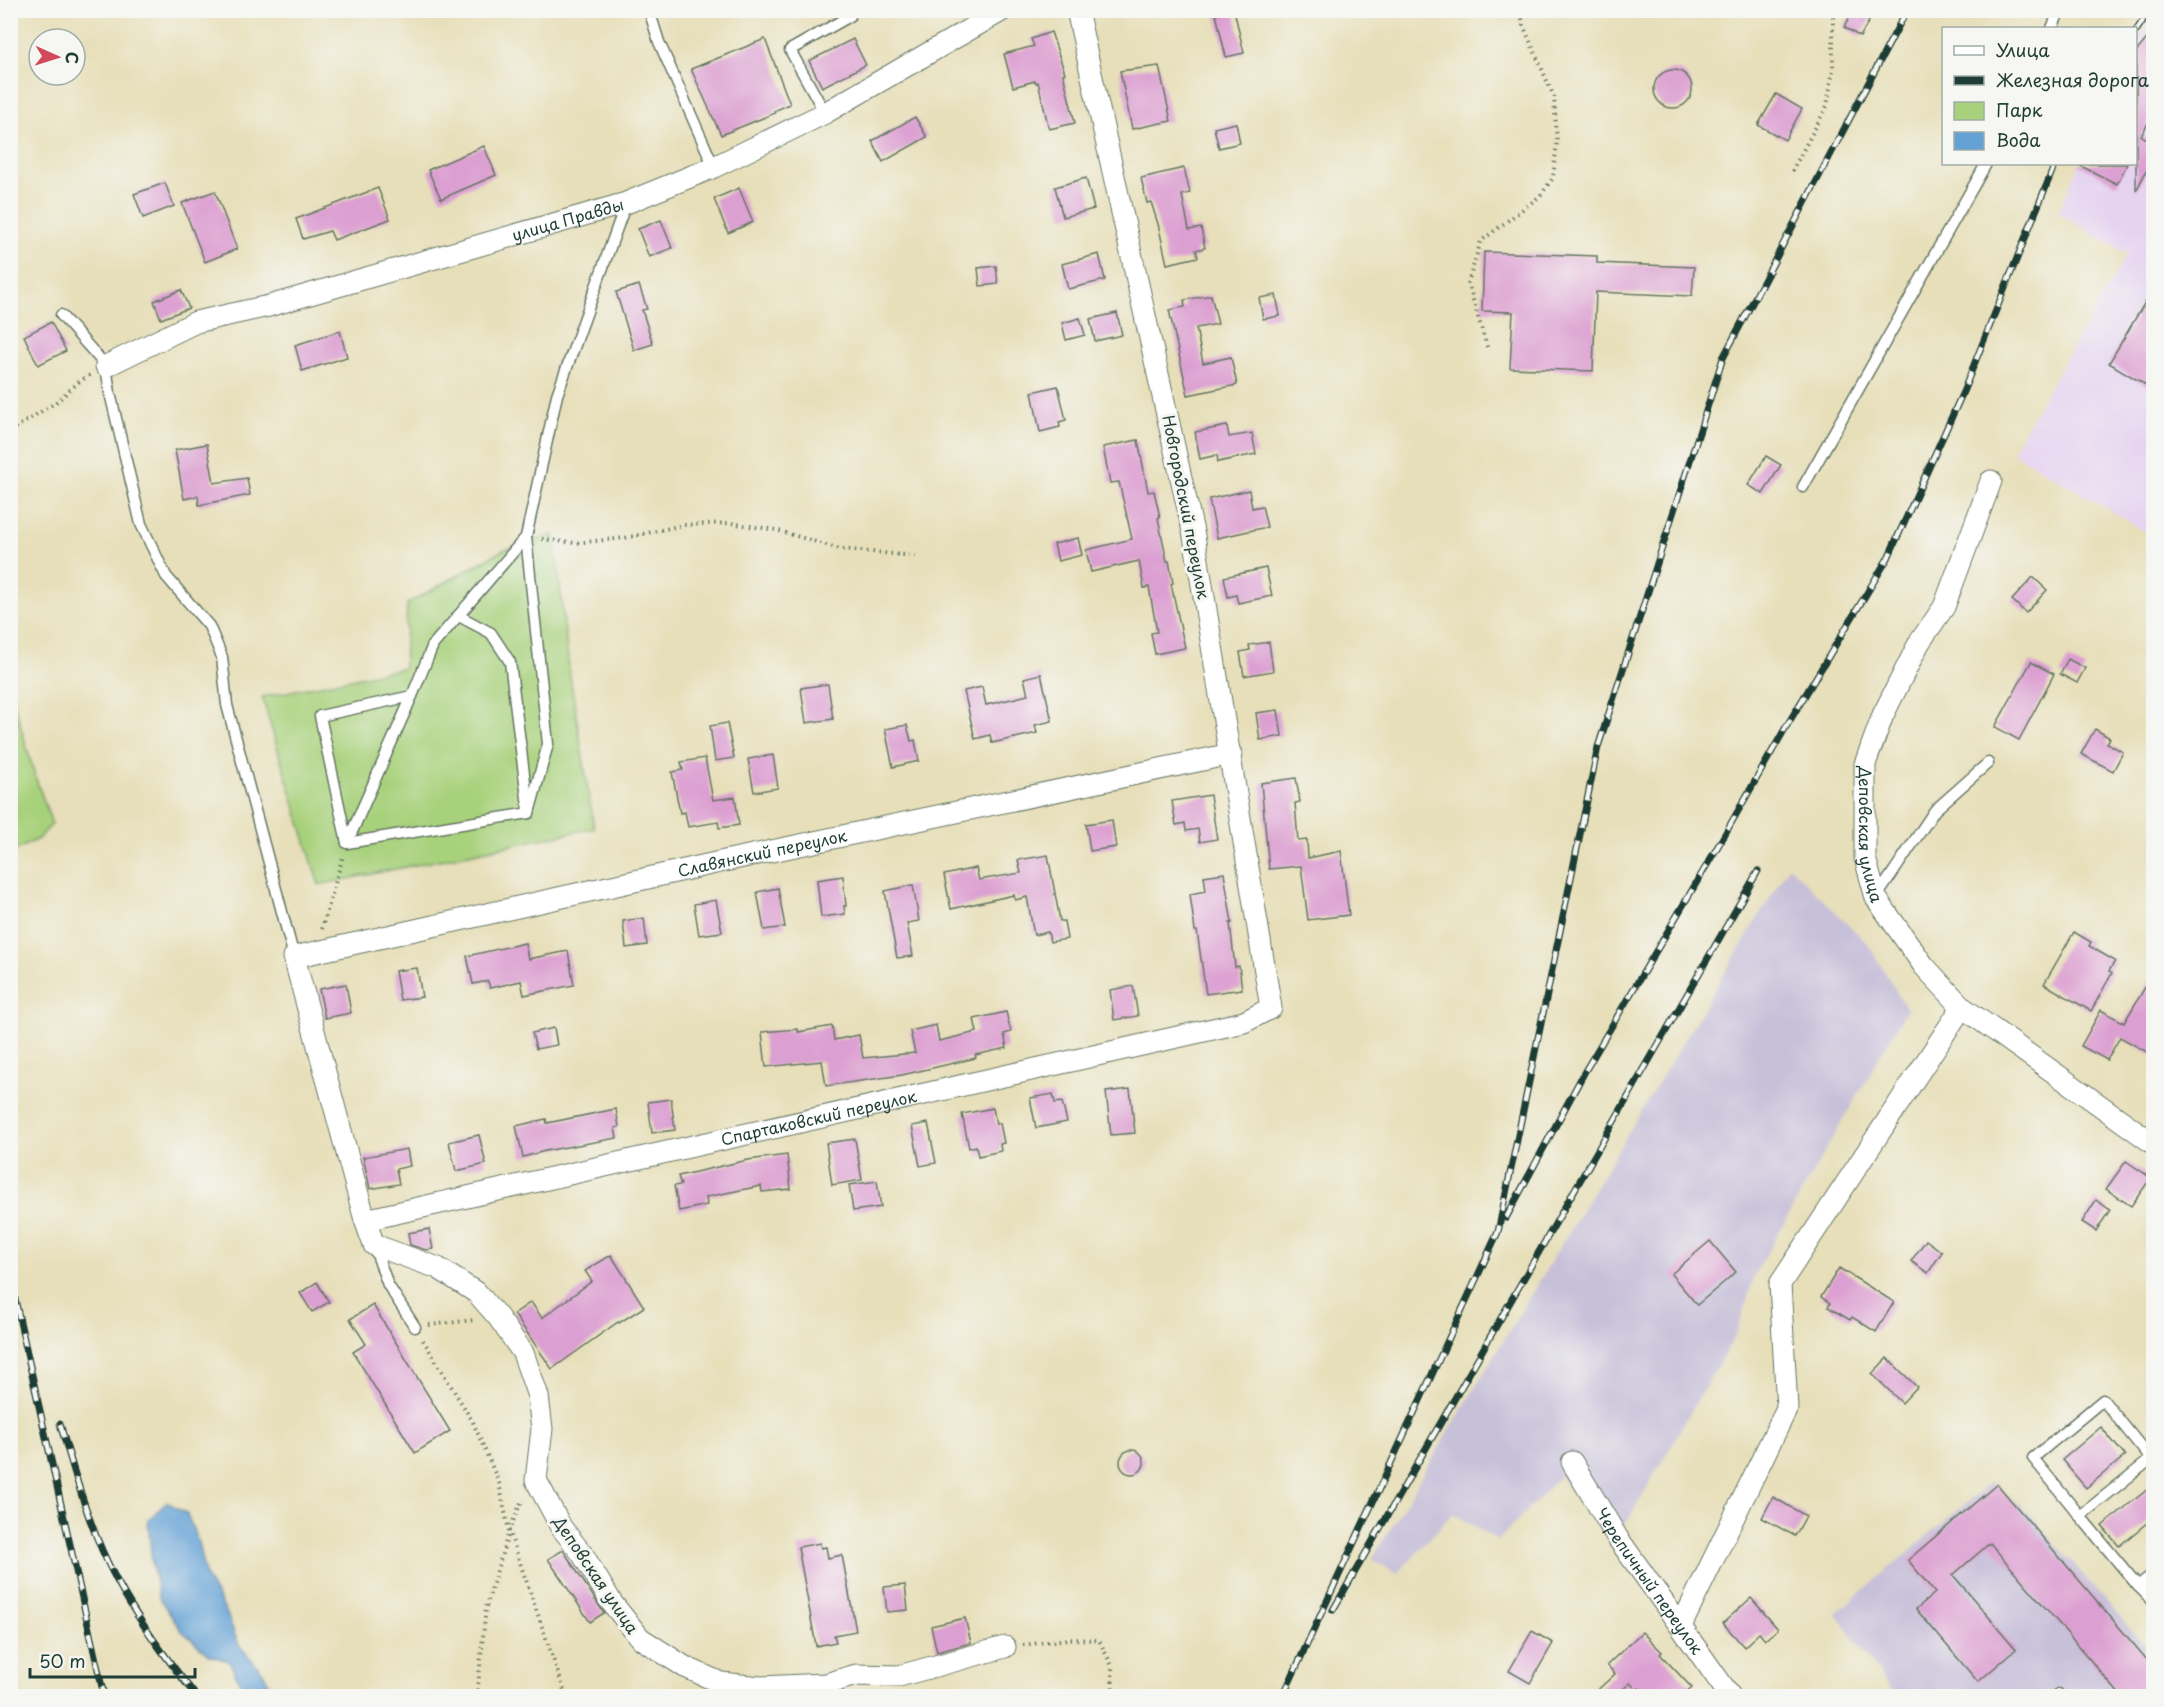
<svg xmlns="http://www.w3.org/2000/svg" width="2164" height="1707" font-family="'Playpen Sans',sans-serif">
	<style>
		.built { fill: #e5d3f1 }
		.industrial { fill: #c7c0d9 }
		.green { fill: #a8d17c; stroke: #648758; stroke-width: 1.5 }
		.water { fill: #64a1d5; stroke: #426f84; stroke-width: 1.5 }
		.building { fill: #dc9fd1 }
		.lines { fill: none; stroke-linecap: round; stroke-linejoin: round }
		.service-casing { stroke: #657663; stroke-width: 13 }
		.minor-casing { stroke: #657663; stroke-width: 23 }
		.path { stroke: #657663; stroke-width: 4; stroke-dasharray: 1.5 4.5; stroke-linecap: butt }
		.service { stroke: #fff; stroke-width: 10 }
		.minor { stroke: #fff; stroke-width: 21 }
		.rail-casing { stroke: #1f3d34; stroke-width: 7 }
		.rail { stroke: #f6f6f2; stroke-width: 4.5; stroke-dasharray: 14; stroke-linecap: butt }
		.labels { text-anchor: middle; stroke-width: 6; stroke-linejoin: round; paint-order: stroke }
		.street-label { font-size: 16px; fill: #1f3d34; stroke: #f6f6f2 }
	</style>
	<rect width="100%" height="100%" fill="#f6f6f2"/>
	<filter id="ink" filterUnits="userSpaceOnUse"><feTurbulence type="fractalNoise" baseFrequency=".0167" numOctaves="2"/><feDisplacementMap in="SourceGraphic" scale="12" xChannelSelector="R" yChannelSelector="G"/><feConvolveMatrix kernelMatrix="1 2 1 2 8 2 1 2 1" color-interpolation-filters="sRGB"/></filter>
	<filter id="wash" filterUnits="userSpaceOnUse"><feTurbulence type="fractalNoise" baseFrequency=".008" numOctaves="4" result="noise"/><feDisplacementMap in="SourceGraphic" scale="24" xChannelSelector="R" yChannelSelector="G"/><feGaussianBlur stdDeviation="1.35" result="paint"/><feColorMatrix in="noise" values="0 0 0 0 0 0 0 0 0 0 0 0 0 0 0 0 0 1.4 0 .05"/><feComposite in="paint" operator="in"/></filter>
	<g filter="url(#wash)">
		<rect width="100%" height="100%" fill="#e7dfb9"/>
		<path class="built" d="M 2153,17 L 2153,536 L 2012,452 L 2127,254 L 2058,213 L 2079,164 L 2136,164 L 2136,42 Z"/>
		<g class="industrial">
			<path d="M 1789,866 L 1868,944 L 1907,1009 L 1755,1274 L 1737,1332 L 1624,1527 L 1608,1535 L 1560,1476 L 1498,1541 L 1453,1513 L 1397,1574 L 1372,1559 Z"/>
			<path d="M 1991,1482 L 2032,1516 L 2153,1655 L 2153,1696 L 1895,1696 L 1836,1613 Z"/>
		</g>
		<g class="green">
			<path d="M 554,535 L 570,676 L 594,828 L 319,885 L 262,697 L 404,668 L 407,604 L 503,550 Z"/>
			<path d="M 11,693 L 35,776 L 52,824 L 38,839 L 14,851 L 10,849 Z"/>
		</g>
		<path class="water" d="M 167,1502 L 187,1514 L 198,1542 L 205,1575 L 227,1614 L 239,1645 L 265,1675 L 273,1696 L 240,1696 L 238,1694 L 241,1685 L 229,1661 L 209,1655 L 181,1630 L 159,1598 L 152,1563 L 148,1520 Z"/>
		<g id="blocks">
			<g class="building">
				<path d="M 1215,10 L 1234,10 L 1244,53 L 1226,57 Z"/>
				<path d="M 1854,10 L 1875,10 L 1860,37 L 1844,27 Z"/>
				<path d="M 2154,30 L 2154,112 L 2141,136 L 2154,142 L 2154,156 L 2136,191 L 2136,52 Z"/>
				<path d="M 1051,32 L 1065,73 L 1063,74 L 1075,123 L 1049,129 L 1038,82 L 1036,83 L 1035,81 L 1013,87 L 1004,54 L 1034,46 L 1031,39 Z"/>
				<path d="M 765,39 L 790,104 L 774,111 L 775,113 L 721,135 L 691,69 Z"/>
				<path d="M 853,39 L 866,65 L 822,87 L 809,61 Z"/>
				<path d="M 1159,66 L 1171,121 L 1132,129 L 1120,71 Z"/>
				<circle cx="1673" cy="89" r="19"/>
				<path d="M 1776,94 L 1802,109 L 1785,140 L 1758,125 Z"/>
				<path d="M 915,117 L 927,137 L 883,162 L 872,141 Z"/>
				<path d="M 1236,123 L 1240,143 L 1219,148 L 1214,128 Z"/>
				<path d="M 484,146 L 496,175 L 441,199 L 428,170 Z"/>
				<path d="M 2077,164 L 2127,164 L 2117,184 Z"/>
				<path d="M 1184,168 L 1190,193 L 1182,195 L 1189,230 L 1201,228 L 1205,248 L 1196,250 L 1198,257 L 1167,264 L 1158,224 L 1151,202 L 1147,203 L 1141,178 Z"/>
				<path d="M 1086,178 L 1094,209 L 1063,217 L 1055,187 Z"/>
				<path d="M 165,183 L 174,206 L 143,218 L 134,194 Z"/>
				<path d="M 378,188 L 390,219 L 334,240 L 330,231 L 303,239 L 296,219 Z"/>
				<path d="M 739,188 L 753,222 L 728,233 L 714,199 Z"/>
				<path d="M 215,191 L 237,249 L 205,262 L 182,203 Z"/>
				<path d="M 661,220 L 672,248 L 649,257 L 638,229 Z"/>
				<path d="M 1484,252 L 1597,256 L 1597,263 L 1694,267 L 1692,296 L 1596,292 L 1593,371 L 1510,368 L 1513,312 L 1482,311 Z"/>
				<path d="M 1099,254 L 1105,280 L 1068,289 L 1062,264 Z"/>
				<path d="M 996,266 L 998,284 L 980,286 L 978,268 Z"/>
				<path d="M 639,285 L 647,309 L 642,310 L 653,344 L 634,350 L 616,292 Z"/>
				<path d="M 2154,287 L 2154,390 L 2109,363 Z"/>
				<path d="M 181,290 L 189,308 L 161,319 L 154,301 Z"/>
				<path d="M 1211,295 L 1218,324 L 1196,328 L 1203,363 L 1231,357 L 1237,385 L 1188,395 L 1169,310 L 1185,307 L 1184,300 Z"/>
				<path d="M 1276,295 L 1280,316 L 1263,319 L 1259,298 Z"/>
				<path d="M 1117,313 L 1122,335 L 1095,341 L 1090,319 Z"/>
				<path d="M 1080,318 L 1085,335 L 1066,340 L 1062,323 Z"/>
				<path d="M 51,322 L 66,351 L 38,365 L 24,336 Z"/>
				<path d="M 340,331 L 347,357 L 302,371 L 295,345 Z"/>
				<path d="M 1058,386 L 1066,420 L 1059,422 L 1060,427 L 1040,432 L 1032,392 Z"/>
				<path d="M 1227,426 L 1229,437 L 1252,433 L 1256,454 L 1218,462 L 1217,455 L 1200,459 L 1195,432 Z"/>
				<path d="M 1138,440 L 1148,492 L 1154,491 L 1160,517 L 1158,518 L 1167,561 L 1169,561 L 1173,583 L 1171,584 L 1185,648 L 1155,654 L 1151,633 L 1157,632 L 1149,587 L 1144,588 L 1139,561 L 1091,572 L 1086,550 L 1132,539 L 1119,482 L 1110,483 L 1103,447 Z"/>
				<path d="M 207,444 L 214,483 L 247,478 L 250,495 L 199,505 L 198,496 L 184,499 L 175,450 Z"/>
				<path d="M 1766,456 L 1781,465 L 1763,494 L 1748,485 Z"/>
				<path d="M 1249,490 L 1252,508 L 1262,506 L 1267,527 L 1217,538 L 1209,499 Z"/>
				<path d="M 1078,538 L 1082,555 L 1058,561 L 1054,544 Z"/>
				<path d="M 1266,568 L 1272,596 L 1238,603 L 1236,595 L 1228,597 L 1224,577 Z"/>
				<path d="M 2033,577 L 2047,590 L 2026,613 L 2012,600 Z"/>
				<path d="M 1269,642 L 1273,671 L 1244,676 L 1240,652 L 1250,650 L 1249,645 Z"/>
				<path d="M 2068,659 L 2085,668 L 2077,683 L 2060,674 Z"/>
				<path d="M 2031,662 L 2054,674 L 2019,740 L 1995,727 Z"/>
				<path d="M 1041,674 L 1052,721 L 1035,725 L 1037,733 L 992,743 L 990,735 L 975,739 L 964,691 L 982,687 L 986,705 L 1028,695 L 1024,678 Z"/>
				<path d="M 828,684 L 833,719 L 806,723 L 801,688 Z"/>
				<path d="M 1278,710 L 1282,736 L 1260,740 L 1256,713 Z"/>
				<path d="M 727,723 L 734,758 L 715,761 L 710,726 Z"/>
				<path d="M 907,725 L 911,741 L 915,740 L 919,761 L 893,767 L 885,729 Z"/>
				<path d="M 2095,729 L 2110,738 L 2107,743 L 2123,752 L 2113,771 L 2081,754 Z"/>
				<path d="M 773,755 L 778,788 L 754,792 L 748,759 Z"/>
				<path d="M 705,758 L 713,800 L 735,797 L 739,825 L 719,828 L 718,822 L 688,827 L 685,812 L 680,813 L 672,772 L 683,770 L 681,762 Z"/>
				<path d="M 1296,778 L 1300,802 L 1295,803 L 1298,841 L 1307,840 L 1308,858 L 1341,851 L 1349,915 L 1308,920 L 1301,866 L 1269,869 L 1261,783 Z"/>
				<path d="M 1210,795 L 1217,839 L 1200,842 L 1198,829 L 1186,831 L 1185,823 L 1176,825 L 1172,801 Z"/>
				<path d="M 1112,820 L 1116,847 L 1090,851 L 1086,824 Z"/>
				<path d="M 1048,855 L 1060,921 L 1064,921 L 1067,939 L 1050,942 L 1048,932 L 1034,935 L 1027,897 L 1015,900 L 1014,895 L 951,909 L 944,875 L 976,868 L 979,880 L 1021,873 L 1018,860 Z"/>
				<path d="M 1224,873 L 1232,923 L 1230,923 L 1235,967 L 1239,966 L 1242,989 L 1206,994 L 1197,931 L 1195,931 L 1190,894 L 1206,891 L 1204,876 Z"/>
				<path d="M 843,876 L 846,906 L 844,906 L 845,914 L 821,917 L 817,880 Z"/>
				<path d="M 913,885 L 919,921 L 907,923 L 913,956 L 897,958 L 885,891 Z"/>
				<path d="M 778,888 L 785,927 L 764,930 L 757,892 Z"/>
				<path d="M 716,900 L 722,932 L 699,935 L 694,904 Z"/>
				<path d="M 644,918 L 647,945 L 626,948 L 623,921 Z"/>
				<path d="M 2074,932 L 2091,942 L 2089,946 L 2115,961 L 2109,971 L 2112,973 L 2091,1011 L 2044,984 Z"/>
				<path d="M 525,943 L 528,959 L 568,951 L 574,985 L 524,995 L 521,981 L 490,988 L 488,981 L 473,984 L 467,956 Z"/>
				<path d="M 417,968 L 422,997 L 400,1000 L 395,971 Z"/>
				<path d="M 2154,972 L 2154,1056 L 2120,1037 L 2107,1060 L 2081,1046 L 2101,1010 L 2124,1023 Z"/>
				<path d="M 346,984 L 351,1013 L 325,1018 L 319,989 Z"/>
				<path d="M 1133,986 L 1138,1016 L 1114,1020 L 1110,990 Z"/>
				<path d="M 1006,1012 L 1011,1032 L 1004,1034 L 1007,1048 L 975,1055 L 976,1058 L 902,1075 L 826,1086 L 822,1061 L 766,1067 L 762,1032 L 798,1029 L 798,1032 L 832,1026 L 834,1040 L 859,1035 L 863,1058 L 915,1053 L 910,1031 L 936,1025 L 939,1041 L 977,1032 L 974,1019 Z"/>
				<path d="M 554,1028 L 557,1045 L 536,1049 L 532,1033 Z"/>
				<path d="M 1130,1089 L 1135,1133 L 1111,1135 L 1106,1092 Z"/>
				<path d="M 1053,1094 L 1055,1103 L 1062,1102 L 1067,1122 L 1036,1128 L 1030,1098 Z"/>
				<path d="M 671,1099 L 675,1130 L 652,1133 L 648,1102 Z"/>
				<path d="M 993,1108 L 996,1124 L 1000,1123 L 1004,1143 L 1000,1144 L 1001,1151 L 978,1156 L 976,1146 L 969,1148 L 962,1114 Z"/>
				<path d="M 616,1109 L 619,1127 L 615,1128 L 617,1138 L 545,1151 L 523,1157 L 516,1126 L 546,1119 L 547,1123 Z"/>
				<path d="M 928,1123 L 936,1163 L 920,1166 L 912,1126 Z"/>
				<path d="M 479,1135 L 486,1164 L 456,1171 L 449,1142 Z"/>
				<path d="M 855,1139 L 862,1180 L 832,1185 L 826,1143 Z"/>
				<path d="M 407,1149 L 410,1166 L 396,1169 L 399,1184 L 370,1189 L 363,1157 Z"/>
				<path d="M 787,1155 L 791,1189 L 762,1192 L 761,1186 L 706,1197 L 707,1205 L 679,1211 L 674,1186 L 681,1185 L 678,1176 L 748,1160 Z"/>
				<path d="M 2126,1161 L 2151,1178 L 2131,1206 L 2106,1189 Z"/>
				<path d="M 877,1181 L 881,1207 L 853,1211 L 849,1185 Z"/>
				<path d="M 2096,1200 L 2110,1210 L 2096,1231 L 2082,1222 Z"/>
				<path d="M 429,1229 L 433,1249 L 426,1250 L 410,1245 L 408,1233 Z"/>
				<path d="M 1926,1240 L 1942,1252 L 1928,1273 L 1911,1261 Z"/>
				<path d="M 1710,1241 L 1736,1272 L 1697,1305 L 1671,1274 Z"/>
				<path d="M 611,1255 L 644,1307 L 619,1323 L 618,1322 L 552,1369 L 514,1314 L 531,1302 L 542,1318 L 592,1281 L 585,1271 Z"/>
				<path d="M 1839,1268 L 1894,1302 L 1876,1332 L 1852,1317 L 1850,1320 L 1828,1307 L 1830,1303 L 1821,1297 Z"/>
				<path d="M 317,1282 L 329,1302 L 312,1312 L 300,1293 Z"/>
				<path d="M 373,1305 L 450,1431 L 415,1453 L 353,1352 L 366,1344 L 350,1319 Z"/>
				<path d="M 1887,1358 L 1917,1387 L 1902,1403 L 1872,1374 Z"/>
				<path d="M 2101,1427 L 2125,1456 L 2086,1488 L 2062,1460 Z"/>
				<circle cx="1132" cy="1462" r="12"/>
				<path d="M 1997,1484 L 2154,1668 L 2154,1696 L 2121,1696 L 1990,1543 L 1953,1575 L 2016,1649 L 1978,1682 L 1916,1609 L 1935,1593 L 1908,1560 Z"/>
				<path d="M 2154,1484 L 2154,1517 L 2119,1546 L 2102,1526 Z"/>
				<path d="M 1773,1497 L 1806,1516 L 1795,1536 L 1762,1518 Z"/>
				<path d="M 820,1543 L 821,1548 L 826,1547 L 828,1558 L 842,1555 L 856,1631 L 834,1635 L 836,1642 L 816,1646 L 798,1547 Z"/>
				<path d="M 563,1550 L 604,1613 L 590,1622 L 548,1559 Z"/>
				<path d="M 905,1585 L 908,1610 L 887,1612 L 884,1587 Z"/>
				<path d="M 1751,1598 L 1778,1629 L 1765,1640 L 1759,1633 L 1744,1647 L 1723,1623 Z"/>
				<path d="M 965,1618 L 971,1643 L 937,1652 L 931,1626 Z"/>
				<path d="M 1532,1631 L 1553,1643 L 1530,1683 L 1509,1671 Z"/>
				<path d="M 1642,1632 L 1662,1652 L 1660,1654 L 1692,1688 L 1682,1696 L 1647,1696 L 1639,1688 L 1637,1690 L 1630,1683 L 1615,1696 L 1591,1696 L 1615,1674 L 1607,1665 Z"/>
			</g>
		</g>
	</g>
	<g filter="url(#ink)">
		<use href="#blocks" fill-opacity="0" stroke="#657663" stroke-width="1.5"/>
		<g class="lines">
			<defs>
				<g id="service">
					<path d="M 649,10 L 659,42 L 714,167"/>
					<path d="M 2052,28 L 2060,10"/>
					<path d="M 825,113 L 790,50 L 850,16 L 847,10"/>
					<path d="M 61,315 L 106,366 L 110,393 L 141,524 L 166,576 L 209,626 L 222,657 L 227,705 L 294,957"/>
					<path d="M 1803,487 L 1986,164"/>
					<path d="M 526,537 L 433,645 L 412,696 L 320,716 L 347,843 L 529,813"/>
					<path d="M 459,616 L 491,633 L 510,662 L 528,806"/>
					<path d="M 529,813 L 548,744 L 526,537 L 557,395 L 626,203"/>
					<path d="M 347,843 L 412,696"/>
					<path d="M 1876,898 L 1935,810 L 1988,763"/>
					<path d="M 374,1246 L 388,1285 L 415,1327"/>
					<path d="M 2080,1516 L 2033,1458 L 2103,1400 L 2151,1459"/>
					<path d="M 2154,1573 L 2138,1586 L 2154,1602"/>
					<path d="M 2138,1586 L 2080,1516 L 2151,1459 L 2154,1462"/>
					<path d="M 2056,1696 L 2058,1694"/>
				</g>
				<g id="minor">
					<path id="s1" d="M 106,366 L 196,322 L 269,306 L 626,203 L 714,167 L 825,113 L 1003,10"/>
					<path id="s2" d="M 1991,481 L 1944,607 L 1919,643 L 1883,715 L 1865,764 L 1865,858 L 1876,898 L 1924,966 L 1962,1007 L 2154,1144"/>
					<path id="s3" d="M 365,1220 L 1244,1022 L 1271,1008 L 1194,536 L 1077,10"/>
					<path id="s4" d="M 1572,1462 L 1617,1537 L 1730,1696"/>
					<path d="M 1681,1626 L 1787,1408 L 1780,1284 L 1962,1007"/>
					<path id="s5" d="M 1005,1647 L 899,1676 L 856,1675 L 826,1684 L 761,1687 L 721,1683 L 685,1667 L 640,1638 L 612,1603 L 583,1555 L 561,1527 L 536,1480 L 542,1429 L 538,1396 L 523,1353 L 498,1317 L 477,1293 L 438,1268 L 374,1245 L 365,1220 L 294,957 L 729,860 L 1231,754"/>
				</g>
			</defs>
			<use href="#service" class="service-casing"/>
			<use href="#minor" class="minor-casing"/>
			<g class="path">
				<path d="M 1792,171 L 1827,106 L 1833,70 L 1833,10"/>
				<path d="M 1487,347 L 1468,283 L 1481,241 L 1540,196 L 1553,178 L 1557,142 L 1554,97 L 1523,25 L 1521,10"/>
				<path d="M 10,431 L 55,403 L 80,381 L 90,375"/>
				<path d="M 542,539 L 575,543 L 625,538 L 683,525 L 730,523 L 776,530 L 840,549 L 915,556"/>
				<path d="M 322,929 L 343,856"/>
				<path d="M 429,1325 L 475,1320"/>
				<path d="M 423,1340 L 473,1422 L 499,1483 L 509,1531 L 566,1696"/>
				<path d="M 1023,1645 L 1068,1639 L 1099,1640 L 1112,1666 L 1113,1696"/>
				<path d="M 477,1696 L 486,1607 L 509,1531 L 522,1500"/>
			</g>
			<use href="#service" class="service"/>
			<use href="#minor" class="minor"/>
			<defs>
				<g id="rail">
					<path d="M 2136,31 L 2150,10"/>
					<path d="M 1506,1218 L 1585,1071 L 1714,853 L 1786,727 L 1888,558 L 1963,392 L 2055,164"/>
					<path d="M 10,1277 L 104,1696"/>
					<path d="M 60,1424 C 76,1477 90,1531 116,1579 C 138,1621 167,1659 196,1696"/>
					<path d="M 1333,1610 L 1758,871"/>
					<path d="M 1283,1696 L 1498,1232 L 1598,747 L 1723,358 L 1907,10"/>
				</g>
			</defs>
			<use href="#rail" class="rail-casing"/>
			<use href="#rail" class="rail"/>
		</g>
	</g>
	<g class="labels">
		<g class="street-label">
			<text dy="6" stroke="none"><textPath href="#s1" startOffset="486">улица Правды</textPath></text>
			<text transform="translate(1186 507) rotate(79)" y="6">Новгородский переулок</text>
			<text dy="6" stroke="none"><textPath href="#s2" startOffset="382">Деповская улица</textPath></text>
			<text dy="6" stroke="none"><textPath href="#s5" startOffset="1671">Славянский переулок</textPath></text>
			<text dy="6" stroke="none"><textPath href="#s3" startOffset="465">Спартаковский переулок</textPath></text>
			<text transform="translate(596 1575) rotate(56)" y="6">Деповская улица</text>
			<text dy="6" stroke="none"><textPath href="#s4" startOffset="142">Черепичный переулок</textPath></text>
		</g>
	</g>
	<rect width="2164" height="1707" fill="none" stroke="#f6f6f2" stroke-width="36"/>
	<rect x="1942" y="27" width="195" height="138" fill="#f6f6f2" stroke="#a0aca6" stroke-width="1.5"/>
	<rect x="1954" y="46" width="30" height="9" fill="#ffffff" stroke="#a0aca6" stroke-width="1.5"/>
	<text x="1996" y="57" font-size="18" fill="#1f3d34">Улица</text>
	<rect x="1954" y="76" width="30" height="9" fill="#1f3d34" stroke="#a0aca6" stroke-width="1.5"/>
	<text x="1996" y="87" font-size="18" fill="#1f3d34">Железная дорога</text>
	<rect x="1954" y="102" width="30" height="18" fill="#a8d17c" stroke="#a0aca6" stroke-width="1.5"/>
	<text x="1996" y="117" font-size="18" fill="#1f3d34">Парк</text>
	<rect x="1954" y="132" width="30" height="18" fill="#64a1d5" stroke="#a0aca6" stroke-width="1.5"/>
	<text x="1996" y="147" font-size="18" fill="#1f3d34">Вода</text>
	<g transform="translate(57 57) rotate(93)"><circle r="28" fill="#f6f6f2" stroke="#a0aca6" stroke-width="1.5"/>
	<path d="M0-4.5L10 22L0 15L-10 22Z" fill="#d1495b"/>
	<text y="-9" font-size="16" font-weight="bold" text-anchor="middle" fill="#1f3d34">С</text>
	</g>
	<path d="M30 1668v9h165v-9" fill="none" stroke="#1f3d34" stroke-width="3"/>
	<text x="39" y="1668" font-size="18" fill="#1f3d34" stroke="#f6f6f2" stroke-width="4.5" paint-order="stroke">50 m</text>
</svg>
